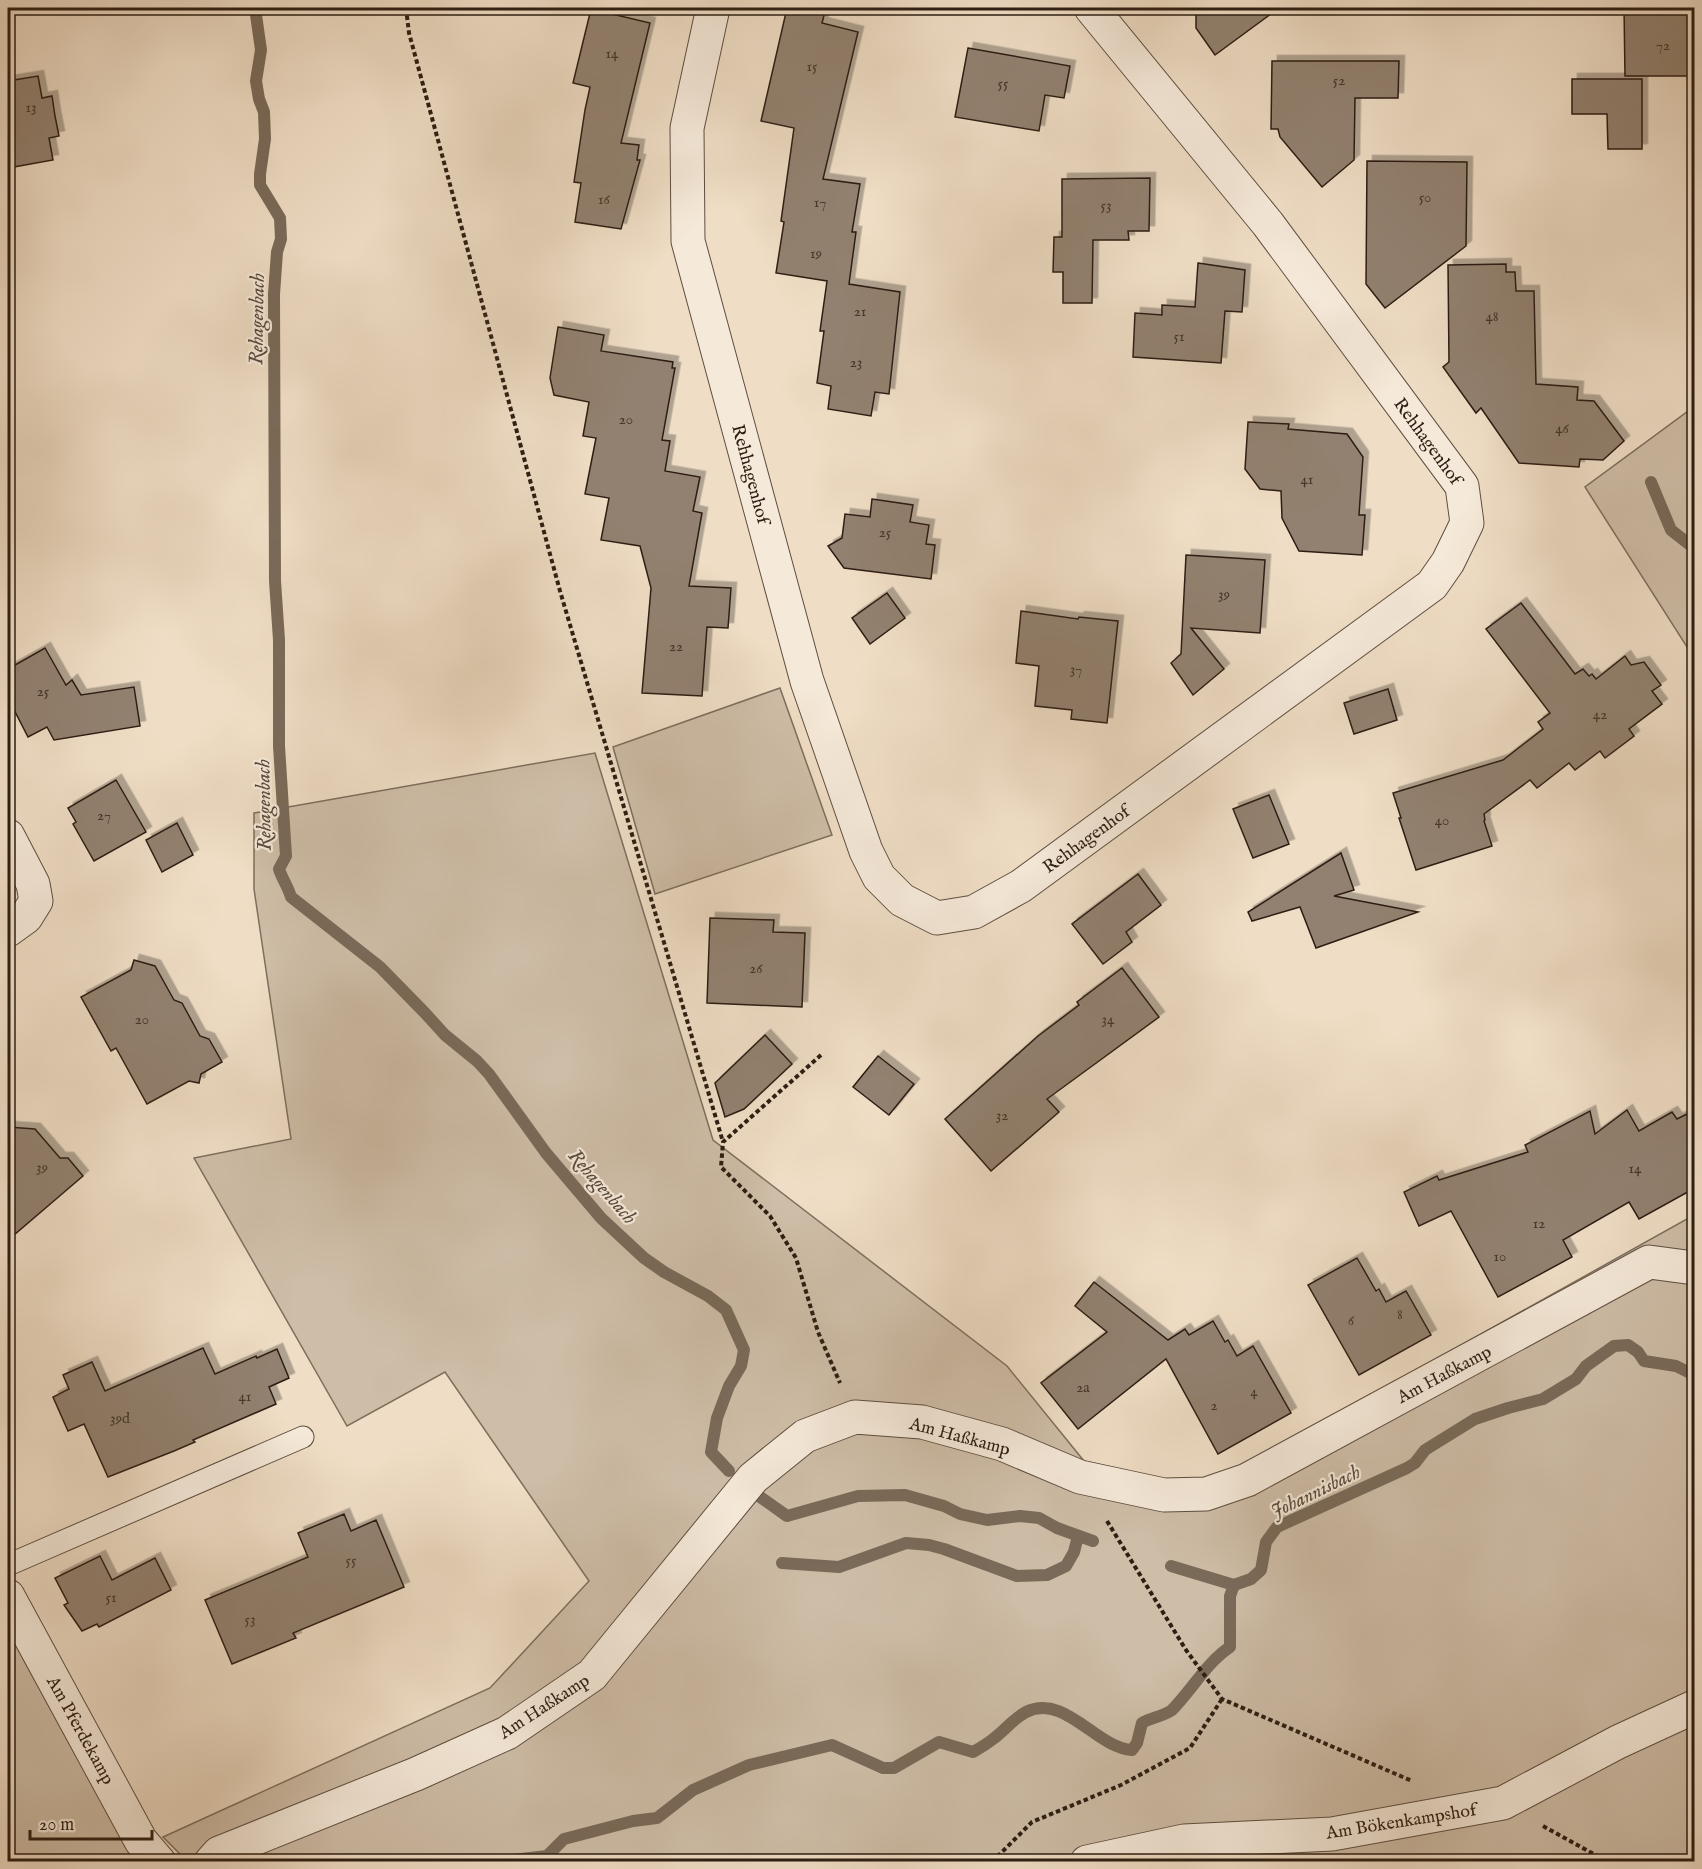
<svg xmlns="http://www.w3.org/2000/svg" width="1702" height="1869" font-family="'IM FELL English',serif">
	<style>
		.green { fill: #cebda7; stroke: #7e6e5d; stroke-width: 1.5 }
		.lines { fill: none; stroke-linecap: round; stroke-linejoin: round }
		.stream { stroke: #7a6a59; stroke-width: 12 }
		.building { fill: #928170; stroke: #2d1e13; stroke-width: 1.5; filter: url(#shadow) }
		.service-casing { stroke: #5e4e40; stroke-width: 23 }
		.minor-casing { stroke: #5e4e40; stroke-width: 35 }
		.path { stroke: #2d1e13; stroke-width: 4; stroke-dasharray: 4.5 3; stroke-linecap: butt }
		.service { stroke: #f5e9d9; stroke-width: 21 }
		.minor { stroke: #f5e9d9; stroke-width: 33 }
		.labels { text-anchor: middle; stroke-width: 4.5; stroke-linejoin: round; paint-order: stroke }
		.number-label { font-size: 15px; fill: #46372a }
		.street-label { font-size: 18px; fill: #2d1e13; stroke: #f5e9d9 }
		.water-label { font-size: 20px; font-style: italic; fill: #5a4a3c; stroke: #f5e9d9 }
	</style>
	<defs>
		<filter id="shadow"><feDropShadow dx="5.5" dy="-5.5" stdDeviation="0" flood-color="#0004"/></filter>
	</defs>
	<rect width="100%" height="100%" fill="#efddc5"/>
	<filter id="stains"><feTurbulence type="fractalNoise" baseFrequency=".00333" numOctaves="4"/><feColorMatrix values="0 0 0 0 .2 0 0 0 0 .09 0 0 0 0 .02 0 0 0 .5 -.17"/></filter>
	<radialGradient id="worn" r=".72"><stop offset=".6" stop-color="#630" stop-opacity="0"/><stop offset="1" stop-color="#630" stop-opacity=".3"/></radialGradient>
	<g class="green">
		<path d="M 1691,409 L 1694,411 L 1694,658 L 1585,487 Z"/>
		<path d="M 780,688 L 832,835 L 655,894 L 613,747 Z"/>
		<path d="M 595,753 L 713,1140 L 1007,1366 L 1084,1461 L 1186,1484 L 1229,1475 L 1694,1215 L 1694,1861 L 188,1862 L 163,1837 L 490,1688 L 589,1581 L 445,1372 L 347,1426 L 194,1158 L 291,1139 L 254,889 L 254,813 Z"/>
		<path d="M 8,1627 L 125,1843 L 135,1861 L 8,1861 Z"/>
	</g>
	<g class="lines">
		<g class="stream">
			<path d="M 255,8 L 261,50 L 256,81 L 259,99 L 264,112 L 265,139 L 260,174 L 260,185 L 280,218 L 281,239 L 277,252 L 274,294 L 275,581 L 279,640 L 279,746 L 286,856 L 279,869 C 282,879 288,886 291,897 L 380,967 L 425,1013 L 445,1035 L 477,1061 L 489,1074 L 546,1153 L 601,1218 L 644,1258 L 664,1272 L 708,1296 L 726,1310 L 744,1350 L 741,1366 L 729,1386 L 717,1418 L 711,1452 L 729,1471"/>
			<path d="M 1651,482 L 1671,530 L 1694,548"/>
			<path d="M 756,1494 L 787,1516 L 858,1496 L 905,1495 L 944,1506 L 960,1514 L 987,1520 L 1020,1516 L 1039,1518 L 1057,1528 L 1093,1541"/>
			<path d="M 782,1563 L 839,1567 L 906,1543 L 929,1545 L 944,1549 L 1017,1576 L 1047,1575 L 1066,1566 L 1074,1552 L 1078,1536"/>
			<path d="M 1171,1566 L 1234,1585"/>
			<path d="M 495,1862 L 547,1856 L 564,1839 L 633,1821 L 657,1818 L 693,1790 L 749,1765 L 832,1745 L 883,1768 L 894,1768 L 939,1742 L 973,1752 C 980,1748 987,1744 993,1739 C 1004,1731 1013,1719 1026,1712 C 1065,1693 1096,1748 1132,1750 L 1137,1743 L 1142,1723 C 1150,1718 1164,1716 1172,1710 C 1192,1690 1206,1663 1230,1647 L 1230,1596 L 1234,1585 L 1251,1579 L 1261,1570 L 1266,1542 L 1277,1527 L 1407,1468 L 1415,1463 L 1425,1450 L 1475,1419 L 1508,1408 L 1543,1399 L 1576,1379 L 1586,1366 L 1614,1346 L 1628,1345 L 1638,1352 L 1644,1361 L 1676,1366 L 1694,1375"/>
		</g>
	</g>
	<g class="building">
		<path d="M 787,8 L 826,8 L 822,23 L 858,32 L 823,179 L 860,184 L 852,232 L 856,232 L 849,284 L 900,292 L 889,394 L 875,392 L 871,416 L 828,409 L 831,386 L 817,383 L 824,331 L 820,331 L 827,281 L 776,273 L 784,222 L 781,221 L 794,128 L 761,121 Z"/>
		<path d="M 1196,8 L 1279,8 L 1215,55 L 1196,28 Z"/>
		<path d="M 1624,8 L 1695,8 L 1695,76 L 1625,76 Z"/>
		<path d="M 591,9 L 650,23 L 621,143 L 639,145 L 637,160 L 640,160 L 621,229 L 575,222 L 581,183 L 574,182 L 585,110 L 590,87 L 573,83 Z"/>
		<path d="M 968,48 L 1070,66 L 1064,98 L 1045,95 L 1039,131 L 955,117 Z"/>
		<path d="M 1272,61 L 1399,61 L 1398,98 L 1355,98 L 1354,160 L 1322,187 L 1280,137 L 1278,129 L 1271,129 Z"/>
		<path d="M 38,76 L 42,98 L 52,96 L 55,116 L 59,136 L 49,138 L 53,160 L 8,168 L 8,81 Z"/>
		<path d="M 1572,79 L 1642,79 L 1642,149 L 1608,149 L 1607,114 L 1572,114 Z"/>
		<path d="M 1367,161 L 1467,162 L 1466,246 L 1385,308 L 1366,284 Z"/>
		<path d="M 1150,178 L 1149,231 L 1128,231 L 1129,240 L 1093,240 L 1092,303 L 1063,303 L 1063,272 L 1053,272 L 1054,237 L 1062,237 L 1062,179 Z"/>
		<path d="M 1198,263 L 1245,270 L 1242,312 L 1225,311 L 1221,363 L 1133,357 L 1135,313 L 1162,315 L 1162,305 L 1195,307 Z"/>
		<path d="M 1506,264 L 1506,272 L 1515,272 L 1516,291 L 1534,291 L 1536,384 L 1578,387 L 1577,400 L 1594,401 L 1624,441 L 1603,460 L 1580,459 L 1579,467 L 1519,463 L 1481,408 L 1476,413 L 1443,367 L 1449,362 L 1448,265 Z"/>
		<path d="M 558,327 L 604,335 L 601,351 L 673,362 L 672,368 L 675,368 L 662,440 L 670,441 L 665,471 L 700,477 L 693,511 L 702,513 L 689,586 L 731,588 L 728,628 L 707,627 L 702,696 L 642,693 L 651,588 L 640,546 L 601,540 L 609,498 L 585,494 L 596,438 L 583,436 L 589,402 L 554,395 L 550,378 Z"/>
		<path d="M 1248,422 L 1289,424 L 1288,429 L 1347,434 L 1363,457 L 1359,515 L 1365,515 L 1362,555 L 1299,551 L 1282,518 L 1281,491 L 1260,489 L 1245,469 Z"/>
		<path d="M 872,499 L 913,505 L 910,522 L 929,525 L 926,544 L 935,545 L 931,579 L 844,568 L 828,546 L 842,538 L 845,514 L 870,517 Z"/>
		<path d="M 1186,555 L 1265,560 L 1260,633 L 1191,628 L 1224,669 L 1193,695 L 1171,663 L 1181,654 Z"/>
		<path d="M 887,593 L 905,618 L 870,644 L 852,618 Z"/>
		<path d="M 1521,603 L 1575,674 L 1583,669 L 1589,676 L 1592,674 L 1596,679 L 1625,656 L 1631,665 L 1644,662 L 1661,685 L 1652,691 L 1662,704 L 1629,729 L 1634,736 L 1605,758 L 1600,751 L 1575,770 L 1569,763 L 1537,788 L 1530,780 L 1484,814 L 1485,820 L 1484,821 L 1492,846 L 1416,870 L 1399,818 L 1401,818 L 1393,793 L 1503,760 L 1543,729 L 1538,722 L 1550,713 L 1486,629 Z"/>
		<path d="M 1021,611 L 1078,619 L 1079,617 L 1118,621 L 1107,723 L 1071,719 L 1072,710 L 1035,706 L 1039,666 L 1016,663 Z"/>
		<path d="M 45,648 L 66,685 L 72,680 L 81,695 L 134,687 L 140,726 L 54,740 L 47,727 L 28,737 L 8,698 L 8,669 Z"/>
		<path d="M 1388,689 L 1397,720 L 1354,734 L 1344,703 Z"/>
		<path d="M 116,780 L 146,832 L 94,861 L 73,824 L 76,822 L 68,808 Z"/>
		<path d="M 1269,795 L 1289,844 L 1253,858 L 1233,809 Z"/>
		<path d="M 177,823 L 193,855 L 162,872 L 146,840 Z"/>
		<path d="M 1341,853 L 1354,890 L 1334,896 L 1418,912 L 1316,948 L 1300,907 L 1252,921 L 1248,912 Z"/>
		<path d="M 1138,874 L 1161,905 L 1126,932 L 1132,942 L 1103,964 L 1072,924 Z"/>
		<path d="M 710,918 L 774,920 L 773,932 L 805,933 L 802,1007 L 707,1003 Z"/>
		<path d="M 134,960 L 155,966 L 174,1000 L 182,1003 L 200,1036 L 209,1039 L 222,1062 L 201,1074 L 199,1083 L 189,1081 L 147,1104 L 116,1048 L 111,1051 L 81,997 L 131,970 Z"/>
		<path d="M 1122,968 L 1159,1017 L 1047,1099 L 1059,1112 L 991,1171 L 945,1119 L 1038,1036 L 1079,1005 L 1077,1002 Z"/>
		<path d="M 765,1035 L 792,1064 L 744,1109 L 725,1117 L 715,1083 Z"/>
		<path d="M 878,1056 L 914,1084 L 889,1115 L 853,1087 Z"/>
		<path d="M 1627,1110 L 1639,1131 L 1672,1112 L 1677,1119 L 1695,1110 L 1695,1188 L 1639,1219 L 1629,1202 L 1563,1240 L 1572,1257 L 1498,1297 L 1451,1211 L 1419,1226 L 1404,1192 L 1437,1176 L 1439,1180 L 1528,1152 L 1525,1145 L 1590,1111 L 1595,1134 Z"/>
		<path d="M 8,1127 L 35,1129 L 60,1158 L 68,1158 L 83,1176 L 8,1240 Z"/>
		<path d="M 1357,1258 L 1376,1291 L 1379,1289 L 1386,1302 L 1406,1291 L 1431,1335 L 1359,1375 L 1308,1285 Z"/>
		<path d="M 1094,1282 L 1168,1340 L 1185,1329 L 1189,1335 L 1213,1321 L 1225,1342 L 1228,1340 L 1237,1356 L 1253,1346 L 1291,1413 L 1218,1454 L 1166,1359 L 1078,1429 L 1041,1383 L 1107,1332 L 1075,1306 Z"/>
		<path d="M 203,1348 L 215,1374 L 256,1356 L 257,1358 L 277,1349 L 289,1378 L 269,1387 L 276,1404 L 193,1440 L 195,1442 L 174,1451 L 108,1477 L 84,1424 L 68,1431 L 53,1397 L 69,1389 L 63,1375 L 92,1362 L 105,1391 Z"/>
		<path d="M 344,1514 L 351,1531 L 376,1520 L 404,1587 L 293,1633 L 296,1638 L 232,1664 L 205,1600 L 308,1557 L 298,1533 Z"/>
		<path d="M 100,1556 L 112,1580 L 155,1558 L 171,1590 L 99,1627 L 97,1624 L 82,1631 L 64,1605 L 68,1603 L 55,1578 Z"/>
	</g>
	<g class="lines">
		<defs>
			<path id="service" d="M 8,1565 L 303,1437"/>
			<g id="minor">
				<path d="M 713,8 L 687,128 L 688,241 L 807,681 L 866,851 L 879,877 L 902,900 L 937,918 L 974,912 L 1021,886 L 1432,585 L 1448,562 L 1467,523 L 1462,486 L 1268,224 L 1091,8"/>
				<path d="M 8,836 L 33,884 L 36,901 L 26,917 L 8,930"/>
				<path d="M 8,1596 L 141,1841 L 159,1862"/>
				<path d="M 211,1862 L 219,1853 L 416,1774 L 507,1733 L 592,1675 L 753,1478 L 805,1436 L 855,1417 L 922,1422 L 1002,1444 L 1080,1477 L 1164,1495 L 1206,1494 L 1247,1480 L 1649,1262 L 1694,1268"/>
				<path d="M 1087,1862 L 1184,1841 L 1332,1834 L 1503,1803 L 1618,1742 L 1694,1707"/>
			</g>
		</defs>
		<use href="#service" class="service-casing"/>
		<use href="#minor" class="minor-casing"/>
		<g class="path">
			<path d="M 406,8 L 409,33 L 560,591 L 723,1142"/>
			<path d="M 821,1055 L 723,1142 L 721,1167 L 770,1216 L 796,1258 L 818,1332 L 840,1383"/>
			<path d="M 1107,1521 L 1186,1650 L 1222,1699 L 1412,1781"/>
			<path d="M 1543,1826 L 1608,1862"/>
			<path d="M 992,1862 L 1032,1822 L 1121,1785 L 1190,1748 L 1222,1699"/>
		</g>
		<use href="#service" class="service"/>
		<use href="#minor" class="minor"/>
	</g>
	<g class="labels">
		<g class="number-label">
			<text x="1663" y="50">72</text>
			<text x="612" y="58">14</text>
			<text x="812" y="71">15</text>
			<text x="1339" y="85">52</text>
			<text x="1003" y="88">55</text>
			<text x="31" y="112">13</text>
			<text x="1425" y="202">50</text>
			<text x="604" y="204">16</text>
			<text x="820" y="207">17</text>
			<text x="1106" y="210">53</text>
			<text x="816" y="258">19</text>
			<text x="860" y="316">21</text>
			<text x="1492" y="321">48</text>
			<text x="1179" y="341">51</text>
			<text x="856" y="367">23</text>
			<text x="626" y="424">20</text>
			<text x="1562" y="433">46</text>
			<text x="1307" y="484">41</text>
			<text x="885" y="537">25</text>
			<text x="1224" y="599">39</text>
			<text x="676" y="651">22</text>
			<text x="1076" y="674">37</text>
			<text x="43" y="696">25</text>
			<text x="1600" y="719">42</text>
			<text x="104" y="820">27</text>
			<text x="1442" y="825">40</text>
			<text x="756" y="973">26</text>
			<text x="142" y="1024">20</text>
			<text x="1108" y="1024">34</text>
			<text x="1002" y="1120">32</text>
			<text x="42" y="1172">39</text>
			<text x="1635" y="1173">14</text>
			<text x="1539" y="1228">12</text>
			<text x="1500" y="1261">10</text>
			<text x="1400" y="1319">8</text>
			<text x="1351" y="1325">6</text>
			<text x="1083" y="1392">2a</text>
			<text x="1254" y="1396">4</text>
			<text x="245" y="1401">41</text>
			<text x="1214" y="1410">2</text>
			<text x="120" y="1423">39d</text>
			<text x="351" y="1565">55</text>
			<text x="111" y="1602">51</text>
			<text x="250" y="1624">53</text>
		</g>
		<g class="street-label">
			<text transform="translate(1428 441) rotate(54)" y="6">Rehhagenhof</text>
			<text transform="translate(751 474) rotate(75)" y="6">Rehhagenhof</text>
			<text transform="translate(1086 839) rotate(-36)" y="6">Rehhagenhof</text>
			<text transform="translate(1444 1374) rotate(-28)" y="6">Am Haßkamp</text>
			<text transform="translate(960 1436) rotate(15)" y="6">Am Haßkamp</text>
			<text transform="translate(544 1706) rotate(-33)" y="6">Am Haßkamp</text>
			<text transform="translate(81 1730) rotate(61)" y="6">Am Pferdekamp</text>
			<text transform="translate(1401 1821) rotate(-9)" y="6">Am Bökenkampshof</text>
		</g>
		<g class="water-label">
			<text transform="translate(256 319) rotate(-89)" y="7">Rehagenbach</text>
			<text transform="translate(263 805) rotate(-91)" y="7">Rehagenbach</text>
			<text transform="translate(603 1186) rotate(49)" y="7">Rehagenbach</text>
			<text transform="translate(1315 1491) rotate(-26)" y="7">Johannisbach</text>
		</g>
	</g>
	<rect width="1702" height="1869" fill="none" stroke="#efddc5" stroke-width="30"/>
	<rect x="9" y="9" width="1684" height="1851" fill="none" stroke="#2d1e13" stroke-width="3"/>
	<rect x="15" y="15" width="1672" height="1839" fill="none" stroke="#2d1e13" stroke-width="1.5"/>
	<path d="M30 1830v9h122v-9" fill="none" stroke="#2d1e13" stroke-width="3"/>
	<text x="39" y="1830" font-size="18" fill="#2d1e13" stroke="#f5e9d9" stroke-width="4.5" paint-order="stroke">20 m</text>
	<rect width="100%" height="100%" filter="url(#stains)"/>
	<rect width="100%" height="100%" fill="url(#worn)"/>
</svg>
